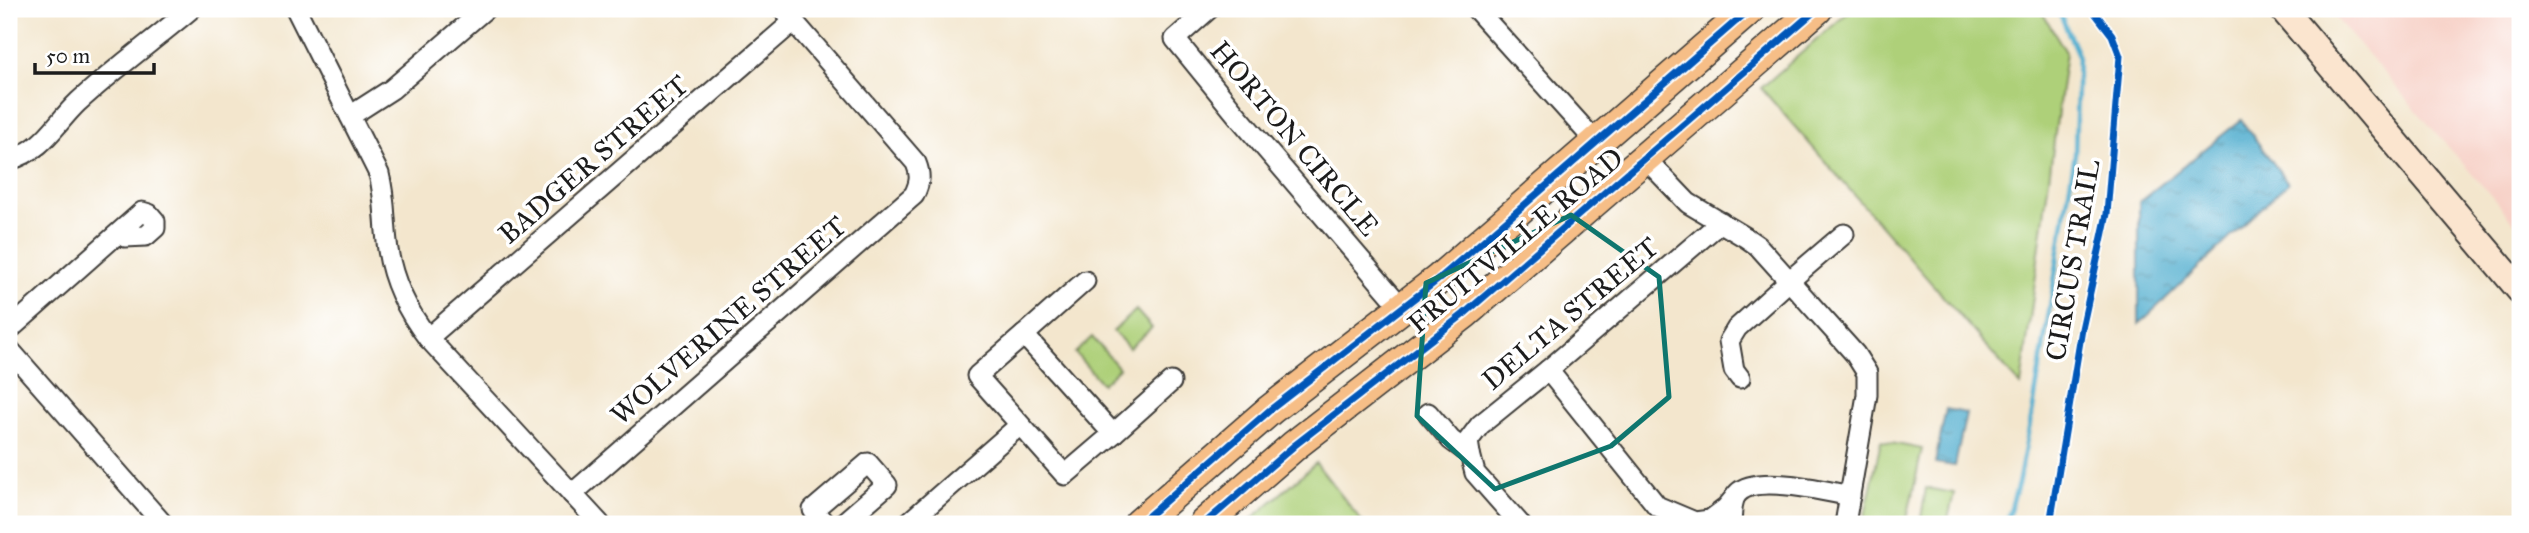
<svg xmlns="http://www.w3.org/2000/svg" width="2529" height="533" font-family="'IM FELL Great Primer',serif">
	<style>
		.built { fill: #f7d1c7 }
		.green { fill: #aed079; stroke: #65764a; stroke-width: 2 }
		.water { fill: url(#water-ripples); stroke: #366576; stroke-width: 2 }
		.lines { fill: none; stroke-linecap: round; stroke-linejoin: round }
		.stream { stroke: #51aecf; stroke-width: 4.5 }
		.street-casing { stroke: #3c3a37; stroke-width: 23 }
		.secondary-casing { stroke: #3c3a37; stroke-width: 30 }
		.primary-casing { stroke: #3c3a37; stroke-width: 33 }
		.street { stroke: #fff; stroke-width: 19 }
		.secondary { stroke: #fbe5cf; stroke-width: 26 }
		.primary { stroke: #f6be87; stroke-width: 30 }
		.cycleway-casing { stroke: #fff; stroke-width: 11 }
		.cycleway { stroke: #0057b8; stroke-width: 7 }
		.marked { fill: none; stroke: #0f766e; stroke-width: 5; stroke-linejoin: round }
		.labels { text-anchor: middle; stroke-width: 7; stroke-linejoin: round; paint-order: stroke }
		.street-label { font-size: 28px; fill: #1c1c1c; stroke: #fff }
	</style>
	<defs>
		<pattern id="water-ripples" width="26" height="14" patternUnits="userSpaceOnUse" patternTransform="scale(1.75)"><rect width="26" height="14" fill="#51aecf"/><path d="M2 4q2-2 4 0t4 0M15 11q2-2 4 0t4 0" fill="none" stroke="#428da7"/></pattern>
	</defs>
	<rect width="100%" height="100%" fill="#fff"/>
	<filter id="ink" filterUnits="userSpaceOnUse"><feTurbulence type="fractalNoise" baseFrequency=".0143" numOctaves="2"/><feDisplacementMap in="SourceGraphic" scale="14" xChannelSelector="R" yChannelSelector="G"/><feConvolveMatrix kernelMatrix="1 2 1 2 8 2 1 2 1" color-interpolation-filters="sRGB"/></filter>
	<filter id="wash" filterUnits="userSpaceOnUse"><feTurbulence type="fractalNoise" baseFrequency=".00686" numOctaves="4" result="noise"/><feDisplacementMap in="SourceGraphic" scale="28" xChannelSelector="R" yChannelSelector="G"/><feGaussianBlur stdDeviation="1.57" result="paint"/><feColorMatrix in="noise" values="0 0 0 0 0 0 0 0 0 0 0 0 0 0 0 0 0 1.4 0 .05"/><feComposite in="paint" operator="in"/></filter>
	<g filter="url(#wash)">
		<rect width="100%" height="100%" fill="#f3e6cd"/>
		<path class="built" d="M 2328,9 L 2520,9 L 2520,229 Z"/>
		<g class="green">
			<path d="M 1852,9 L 2040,9 L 2066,52 L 2021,386 L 1761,88 Z"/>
			<path d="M 1136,310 L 1152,328 L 1129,348 L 1113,331 Z"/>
			<path d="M 1092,337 L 1119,368 L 1102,384 L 1075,353 Z"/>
			<path d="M 1881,441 L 1922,449 L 1906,524 L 1863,524 Z"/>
			<path d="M 1316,463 L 1364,524 L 1246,524 Z"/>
			<path d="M 1926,488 L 1954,493 L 1947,524 L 1920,524 Z"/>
		</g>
		<g class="water">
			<path d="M 2241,120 L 2288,183 L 2139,324 L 2139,202 Z"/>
			<path d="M 1946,409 L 1966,413 L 1955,466 L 1935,463 Z"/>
		</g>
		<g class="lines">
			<path class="stream" d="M 2006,524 L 2018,484 L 2033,409 L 2075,154 L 2078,55 L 2058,9"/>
		</g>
	</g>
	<g filter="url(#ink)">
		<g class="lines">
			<defs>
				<g id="street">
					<path d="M 296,9 L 379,174 C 386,201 384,223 388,250 C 393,282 408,312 428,338 L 600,524"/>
					<path d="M 1209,9 L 1175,39 L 1236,114 L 1402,308"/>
					<path d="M 1476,9 L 1596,142"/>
					<path d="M 350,116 L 392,89 L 485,9"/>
					<path d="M 1645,158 L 1688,203 L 1745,237 L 1758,246 L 1855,354 L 1867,373 L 1867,395 L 1845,524"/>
					<path d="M 9,160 C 44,150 54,125 78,102 C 114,69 154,40 191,9"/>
					<path d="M 9,330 L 142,212 L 149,214 L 155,221 L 155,228 L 146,236 L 125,237 L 120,232"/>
					<path d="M 1024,335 L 1113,434 L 1065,475 L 977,376 Z"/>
					<path d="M 1024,335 L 1085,281"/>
					<path d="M 428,338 L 794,21"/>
					<path d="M 9,349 L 163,524"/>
					<path d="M 1548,370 L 1657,506 L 1695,522 L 1710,520 L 1726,508 L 1735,497"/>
					<path d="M 1740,378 L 1734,370 L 1729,341 L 1737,328 L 1789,281 L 1844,234"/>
					<path d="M 1428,413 L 1451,440 L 1470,454 L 1475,473 L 1520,524"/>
					<path d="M 1113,434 L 1171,382"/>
					<path d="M 1470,454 L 1468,441 L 1480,425 L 1548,370 L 1721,222"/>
					<path d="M 572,494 L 914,195 C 920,183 921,175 916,163 L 783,9"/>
					<path d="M 825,524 L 813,510 L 868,463 L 887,485 L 842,524"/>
					<path d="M 907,524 L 1020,425"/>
					<path d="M 1731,524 C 1732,515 1731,499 1738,493 C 1756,474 1827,491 1850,496"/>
				</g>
				<path id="secondary" d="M 2283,9 L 2520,290"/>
				<g id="primary">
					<path d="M 1139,524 L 1270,410 L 1439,279 L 1750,9"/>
					<path d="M 1204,524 L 1295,445 L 1464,314 L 1817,9"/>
				</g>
			</defs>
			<use href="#street" class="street-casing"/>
			<use href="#secondary" class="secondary-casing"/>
			<use href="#primary" class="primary-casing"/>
			<use href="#street" class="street"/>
			<use href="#secondary" class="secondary"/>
			<use href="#primary" class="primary"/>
			<defs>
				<g id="cycleway">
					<path d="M 1139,524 L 1270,410 L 1439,279 L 1750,9"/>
					<path d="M 1204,524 L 1295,445 L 1464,314 L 1817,9"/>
					<path d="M 2050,524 L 2082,329 L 2107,214 L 2120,56 L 2112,35 L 2092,9"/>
				</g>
			</defs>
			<use href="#cycleway" class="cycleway-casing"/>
			<use href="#cycleway" class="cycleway"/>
		</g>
	</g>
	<path class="marked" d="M 1571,215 L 1659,277 L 1669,397 L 1611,446 L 1495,489 L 1417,416 L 1426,283 Z"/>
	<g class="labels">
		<g class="street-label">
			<text transform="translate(1295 138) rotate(50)" y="10">HORTON CIRCLE</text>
			<text transform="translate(593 159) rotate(-41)" y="10">BADGER STREET</text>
			<text transform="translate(1515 240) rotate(-40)" y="10">FRUITVILLE ROAD</text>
			<text transform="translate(2072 260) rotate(-80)" y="10">CIRCUS TRAIL</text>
			<text transform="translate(1570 313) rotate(-40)" y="10">DELTA STREET</text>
			<text transform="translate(728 320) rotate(-41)" y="10">WOLVERINE STREET</text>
		</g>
	</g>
	<rect width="2529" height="533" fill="none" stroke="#fff" stroke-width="35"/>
	<path d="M35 63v10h119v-10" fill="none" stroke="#1c1c1c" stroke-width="3.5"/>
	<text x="46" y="63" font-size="21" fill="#1c1c1c" stroke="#ffffff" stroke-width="5" paint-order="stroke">50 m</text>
</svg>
